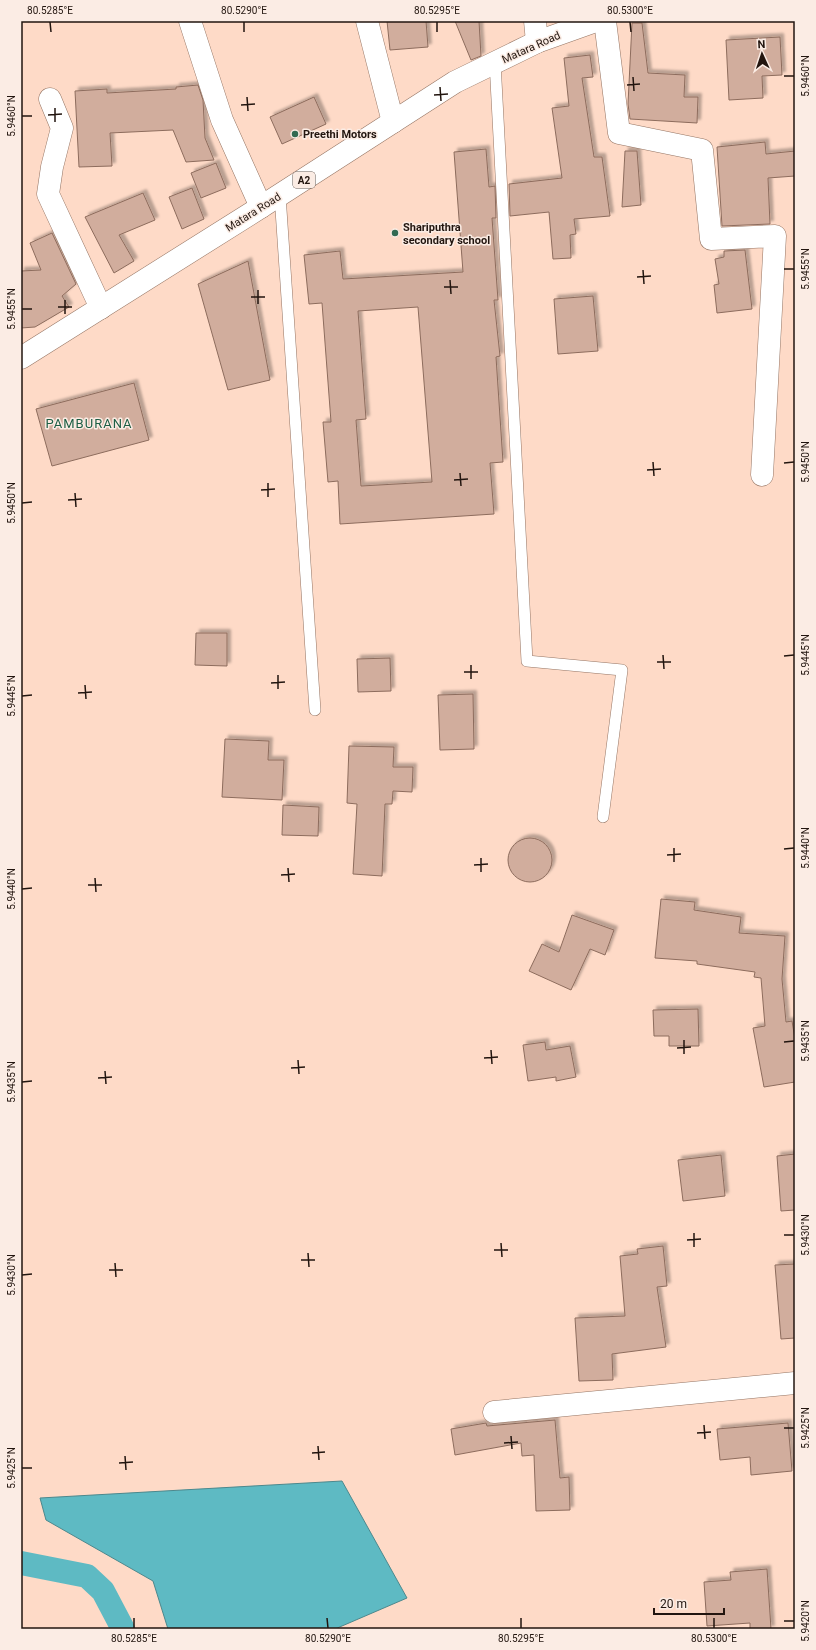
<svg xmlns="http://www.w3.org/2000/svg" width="816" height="1650" font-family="Roboto,sans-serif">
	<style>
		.water { fill: #5ebac3; stroke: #4c888d }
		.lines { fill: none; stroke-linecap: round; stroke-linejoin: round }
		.canal { stroke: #5ebac3; stroke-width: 24 }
		.building { fill: #d1ad9d; stroke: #8d6c5d; fill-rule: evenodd; filter: url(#shadow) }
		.lane-casing { stroke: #957564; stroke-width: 12 }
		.street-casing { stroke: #957564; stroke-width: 23 }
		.highway-casing { stroke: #957564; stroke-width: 23 }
		.lane { stroke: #fff; stroke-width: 11 }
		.street { stroke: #fff; stroke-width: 22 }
		.highway { stroke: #fff; stroke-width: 22 }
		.ticks { fill: none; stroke: #22150f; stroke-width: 1.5 }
		.poi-dot { fill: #326a52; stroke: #fbece4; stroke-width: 1.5 }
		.labels { text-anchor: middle; stroke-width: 3; stroke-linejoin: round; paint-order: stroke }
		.shield { fill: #fbece4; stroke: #63564f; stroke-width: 1 }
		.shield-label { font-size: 10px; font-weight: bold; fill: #22150f }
		.street-label { font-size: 11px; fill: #22150f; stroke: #fbece4 }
		.poi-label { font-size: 11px; font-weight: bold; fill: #22150f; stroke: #fbece4; text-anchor: start }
		.quarter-label { font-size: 13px; letter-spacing: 1px; fill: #1c5e44; stroke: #fbece4 }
		.neatline { fill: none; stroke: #22150f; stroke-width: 1.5 }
		.ticks-label { font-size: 10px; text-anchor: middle; fill: #22150f }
	</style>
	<defs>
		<filter id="shadow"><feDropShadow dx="3.5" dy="-3.5" stdDeviation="1" flood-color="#0004"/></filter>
	</defs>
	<rect width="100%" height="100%" fill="#fedac7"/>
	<path class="water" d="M 342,1481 L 407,1598 L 335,1629 L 168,1629 L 153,1581 L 46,1520 L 40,1498 Z"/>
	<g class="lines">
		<path class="canal" d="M 21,1563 L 87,1576 L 103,1591 L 123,1629"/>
	</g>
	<g class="building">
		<path d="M 387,21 L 426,21 L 428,47 L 390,50 Z"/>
		<path d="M 455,21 L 479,21 L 481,56 L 471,60 Z"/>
		<path d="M 632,23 L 642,23 L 648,73 L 685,75 L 684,97 L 698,97 L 697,123 L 630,119 L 628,104 Z"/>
		<path d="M 780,37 L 782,75 L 762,76 L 763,98 L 729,100 L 726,40 Z"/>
		<path d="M 590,55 L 593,77 L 582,78 L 594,157 L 602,157 L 610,216 L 574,219 L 576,234 L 570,235 L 571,258 L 553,259 L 549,212 L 510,216 L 509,184 L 562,178 L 552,108 L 569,106 L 564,58 Z"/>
		<path d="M 198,85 L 203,100 L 205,138 L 214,160 L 186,162 L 173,130 L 110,133 L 112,166 L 79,167 L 75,91 L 107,89 L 107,93 L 176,89 L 176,87 Z"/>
		<path d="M 314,97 L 326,124 L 282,144 L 270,117 Z"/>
		<path d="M 765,142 L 766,154 L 795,151 L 795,176 L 768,178 L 770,224 L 722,226 L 717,147 Z"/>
		<path d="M 486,149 L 489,187 L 495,186 L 496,218 L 492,218 L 498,300 L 494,300 L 500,356 L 496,357 L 503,462 L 490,463 L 494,514 L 340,524 L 338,481 L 328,482 L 323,422 L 331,422 L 322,303 L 309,304 L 304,255 L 340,251 L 343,279 L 463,272 L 454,152 ZM 418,307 L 432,482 L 361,486 L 356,420 L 366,419 L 358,311 Z"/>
		<path d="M 625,151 L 637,151 L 641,205 L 622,207 Z"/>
		<path d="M 216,163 L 226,188 L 201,198 L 191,173 Z"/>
		<path d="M 192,188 L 204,219 L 182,229 L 169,197 Z"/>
		<path d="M 143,193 L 155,220 L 119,235 L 134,261 L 114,273 L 85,217 Z"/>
		<path d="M 52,233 L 76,284 L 62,296 L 69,307 L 35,327 L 21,328 L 21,271 L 41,270 L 30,243 Z"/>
		<path d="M 745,250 L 752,309 L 717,313 L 714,285 L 719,284 L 715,259 L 724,257 L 724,251 Z"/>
		<path d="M 248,261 L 270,380 L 228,390 L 198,284 Z"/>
		<path d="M 593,296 L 598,351 L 558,354 L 554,299 Z"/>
		<path d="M 134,383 L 149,440 L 52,466 L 36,409 Z"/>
		<path d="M 196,633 L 227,633 L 227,666 L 195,665 Z"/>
		<path d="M 390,658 L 391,691 L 358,692 L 357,659 Z"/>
		<path d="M 473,694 L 474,749 L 440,750 L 438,695 Z"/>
		<path d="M 225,739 L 269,741 L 268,760 L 284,760 L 282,800 L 222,797 Z"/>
		<path d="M 349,746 L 394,747 L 393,767 L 413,767 L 412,792 L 393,791 L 392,804 L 385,804 L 382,876 L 353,874 L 357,804 L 347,803 Z"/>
		<path d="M 283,805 L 319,807 L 318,836 L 282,835 Z"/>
		<circle cx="530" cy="860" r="22"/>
		<path d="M 661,899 L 695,902 L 694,910 L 741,917 L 739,933 L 785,936 L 782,979 L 786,1022 L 792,1021 L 795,1039 L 795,1082 L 764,1087 L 753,1028 L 765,1026 L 761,978 L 754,977 L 755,972 L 697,964 L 697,961 L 655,958 Z"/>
		<path d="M 572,915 L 614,930 L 605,955 L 590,949 L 571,990 L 529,971 L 542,944 L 559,952 Z"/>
		<path d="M 698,1009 L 699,1046 L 669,1046 L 669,1036 L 654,1036 L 653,1010 Z"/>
		<path d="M 545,1042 L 546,1050 L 570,1046 L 576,1077 L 556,1081 L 556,1077 L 528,1081 L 523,1045 Z"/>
		<path d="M 795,1154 L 795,1210 L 781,1211 L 777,1156 Z"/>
		<path d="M 721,1155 L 725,1196 L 683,1201 L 678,1160 Z"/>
		<path d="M 663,1246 L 667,1286 L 657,1287 L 666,1347 L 612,1354 L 613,1380 L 579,1381 L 575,1318 L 625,1316 L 620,1256 L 638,1254 L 637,1249 Z"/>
		<path d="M 795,1264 L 795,1338 L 781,1339 L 775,1265 Z"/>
		<path d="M 555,1420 L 560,1478 L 569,1477 L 570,1510 L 536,1511 L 534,1455 L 522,1456 L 521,1443 L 455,1455 L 451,1429 L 486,1423 L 487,1426 Z"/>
		<path d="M 788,1423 L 792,1471 L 751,1475 L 750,1457 L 720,1460 L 717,1429 Z"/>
		<path d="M 767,1569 L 771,1629 L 750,1629 L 750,1623 L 707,1626 L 704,1582 L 731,1580 L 730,1572 Z"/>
	</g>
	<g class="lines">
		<defs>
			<g id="lane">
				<path d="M 495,62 L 527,661 L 622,670 L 603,817"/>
				<path d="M 280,195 L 315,710"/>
			</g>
			<g id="street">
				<path d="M 190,21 L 222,120 L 261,207"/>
				<path d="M 367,21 L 393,122"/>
				<path d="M 535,21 L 537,42"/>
				<path d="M 605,21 L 619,133 L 702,150 L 711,239 L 775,236 L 762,475"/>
				<path d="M 50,99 L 62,128 L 52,167 L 48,194 L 101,308"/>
				<path d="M 494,1412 L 795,1383"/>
			</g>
			<path id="highway" d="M 21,358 L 261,207 L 455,82 L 537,42 L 596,21"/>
		</defs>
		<use href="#lane" class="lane-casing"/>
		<use href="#street" class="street-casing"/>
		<use href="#highway" class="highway-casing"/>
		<use href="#lane" class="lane"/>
		<use href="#street" class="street"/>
		<use href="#highway" class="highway"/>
	</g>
	<path class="ticks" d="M 50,22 L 51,32M 244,22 L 244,32M 437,22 L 437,32M 630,22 L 631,32M 784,76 L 794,76M 633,77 L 634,91M 627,85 L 640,84M 440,87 L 441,101M 434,95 L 448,94M 247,97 L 248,111M 241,105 L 255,104M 55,108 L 55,122M 48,115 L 62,114M 22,116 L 32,116M 784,269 L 794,269M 643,270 L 644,284M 637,277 L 651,276M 450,280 L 451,294M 444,287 L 458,287M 258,290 L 258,304M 251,297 L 265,297M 65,300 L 65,314M 58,307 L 72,307M 22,309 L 32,309M 653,462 L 654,476M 784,463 L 794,462M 647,470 L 661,469M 460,473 L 461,486M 454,480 L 468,479M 268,483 L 268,497M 261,490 L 275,489M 75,493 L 76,507M 68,500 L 82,499M 22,503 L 32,502M 663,655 L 664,669M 784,656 L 794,655M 657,662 L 671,662M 471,665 L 471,679M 464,672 L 478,672M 278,675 L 278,689M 271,683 L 285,682M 85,685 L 86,699M 78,693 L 92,692M 22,696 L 32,695M 674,848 L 674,862M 784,849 L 794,848M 667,855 L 681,854M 481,858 L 481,872M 474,865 L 488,864M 288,868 L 289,882M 281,875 L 295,874M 95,878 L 96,892M 88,885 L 102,885M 22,889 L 32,888M 684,1040 L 684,1054M 784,1042 L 794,1041M 677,1048 L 691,1047M 491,1050 L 492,1064M 484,1058 L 498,1057M 298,1060 L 299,1074M 291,1068 L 305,1067M 105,1071 L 106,1084M 98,1078 L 112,1077M 22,1082 L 32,1081M 694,1233 L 694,1247M 784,1235 L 794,1235M 687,1240 L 701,1239M 501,1243 L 502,1257M 494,1250 L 508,1250M 308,1253 L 309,1267M 301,1260 L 315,1260M 115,1263 L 116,1277M 109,1270 L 123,1270M 22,1275 L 32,1274M 704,1425 L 705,1439M 784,1428 L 794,1428M 697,1433 L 711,1432M 511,1436 L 512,1449M 504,1443 L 518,1442M 318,1446 L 319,1460M 312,1453 L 325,1452M 125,1456 L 126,1470M 119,1463 L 133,1462M 22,1468 L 32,1468M 134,1618 L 134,1628M 327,1618 L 328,1628M 521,1618 L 521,1628M 714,1618 L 714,1628M 784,1621 L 794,1621"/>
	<g class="poi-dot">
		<circle cx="295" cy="134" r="4"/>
		<circle cx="395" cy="233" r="4"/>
	</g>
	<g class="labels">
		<rect class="shield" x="293" y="172" width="22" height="16" rx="3"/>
		<g class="shield-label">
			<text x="304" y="184">A2</text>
		</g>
		<g class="street-label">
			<text transform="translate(531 47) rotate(-24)" y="4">Matara Road</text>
			<text transform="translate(253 212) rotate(-32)" y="4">Matara Road</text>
		</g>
		<g class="poi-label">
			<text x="303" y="138">Preethi Motors</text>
			<text x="403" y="231">Shariputhra<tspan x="403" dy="13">secondary school</tspan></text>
		</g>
		<g class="quarter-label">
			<text x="89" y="428">PAMBURANA</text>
		</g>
	</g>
	<rect width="816" height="1650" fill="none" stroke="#fbece4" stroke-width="44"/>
	<g transform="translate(762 54) rotate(357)" stroke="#fbece4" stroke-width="3" paint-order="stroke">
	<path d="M0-3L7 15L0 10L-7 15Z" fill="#22150f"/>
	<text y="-6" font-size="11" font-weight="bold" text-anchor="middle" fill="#22150f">N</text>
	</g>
	<path d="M654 1608v6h70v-6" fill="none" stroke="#22150f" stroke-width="2"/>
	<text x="660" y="1608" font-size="12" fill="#22150f" stroke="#fbece4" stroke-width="3" paint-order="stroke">20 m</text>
	<rect x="22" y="22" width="772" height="1606" class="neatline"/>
	<g class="ticks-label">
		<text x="50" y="14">80.5285°E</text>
		<text x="244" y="14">80.5290°E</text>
		<text x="437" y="14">80.5295°E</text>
		<text x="630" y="14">80.5300°E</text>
		<text transform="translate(805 76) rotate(-90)" y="4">5.9460°N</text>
		<text transform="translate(11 116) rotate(-90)" y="4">5.9460°N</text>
		<text transform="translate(805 269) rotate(-90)" y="4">5.9455°N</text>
		<text transform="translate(11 309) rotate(-90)" y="4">5.9455°N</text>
		<text transform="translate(805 462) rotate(-90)" y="4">5.9450°N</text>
		<text transform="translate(11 503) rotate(-90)" y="4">5.9450°N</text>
		<text transform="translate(805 655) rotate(-90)" y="4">5.9445°N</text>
		<text transform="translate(11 696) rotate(-90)" y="4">5.9445°N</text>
		<text transform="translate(805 848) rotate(-90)" y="4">5.9440°N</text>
		<text transform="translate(11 889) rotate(-90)" y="4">5.9440°N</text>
		<text transform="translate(805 1041) rotate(-90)" y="4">5.9435°N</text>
		<text transform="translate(11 1082) rotate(-90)" y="4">5.9435°N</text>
		<text transform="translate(805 1235) rotate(-90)" y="4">5.9430°N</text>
		<text transform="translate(11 1275) rotate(-90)" y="4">5.9430°N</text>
		<text transform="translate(805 1428) rotate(-90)" y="4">5.9425°N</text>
		<text transform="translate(11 1468) rotate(-90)" y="4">5.9425°N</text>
		<text transform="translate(805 1621) rotate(-90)" y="4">5.9420°N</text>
		<text x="134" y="1642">80.5285°E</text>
		<text x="328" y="1642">80.5290°E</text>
		<text x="521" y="1642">80.5295°E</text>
		<text x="714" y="1642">80.5300°E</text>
	</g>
</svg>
